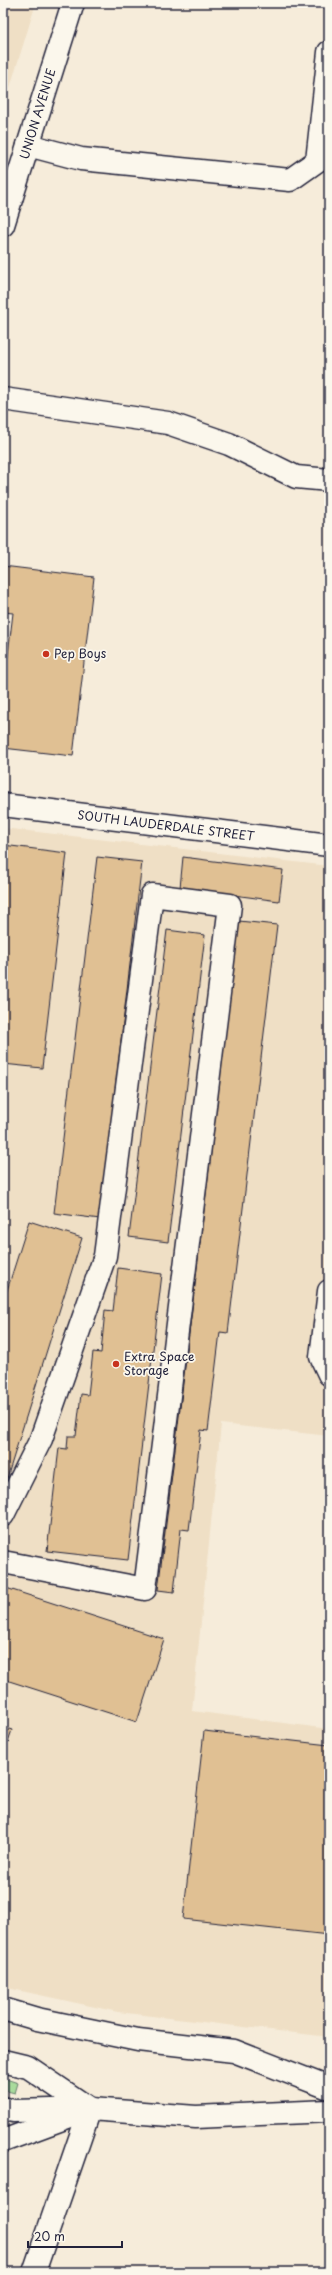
<svg xmlns="http://www.w3.org/2000/svg" width="332" height="2275" font-family="'Playpen Sans',sans-serif">
	<style>
		.built { fill: #efdfc5 }
		.green { fill: #a9db9c; stroke: #667e6c }
		.building { fill: #e0c093; stroke: #22223b }
		.lines { fill: none; stroke-linecap: round; stroke-linejoin: round }
		.minor-casing { stroke: #22223b; stroke-width: 25 }
		.major-casing { stroke: #22223b; stroke-width: 25 }
		.minor { stroke: #fbf7ec; stroke-width: 22 }
		.major { stroke: #fbf7ec; stroke-width: 22 }
		.poi-dot { fill: #c8321e; stroke: #fbf7ec; stroke-width: 1.5 }
		.labels { text-anchor: middle; stroke-width: 3.5; stroke-linejoin: round; paint-order: stroke }
		.street-label { font-size: 12px; fill: #22223b; stroke: #fbf7ec }
		.poi-label { font-size: 12px; fill: #22223b; stroke: #fbf7ec; text-anchor: start }
	</style>
	<rect width="100%" height="100%" fill="#f6ecda"/>
	<filter id="ink" filterUnits="userSpaceOnUse"><feTurbulence type="fractalNoise" baseFrequency=".025" numOctaves="2"/><feDisplacementMap in="SourceGraphic" scale="8" xChannelSelector="R" yChannelSelector="G"/><feConvolveMatrix kernelMatrix="1 2 1 2 8 2 1 2 1" color-interpolation-filters="sRGB"/></filter>
	<g filter="url(#ink)">
		<g class="built">
			<path d="M 3,3 L 36,3 L 3,110 Z"/>
			<path d="M 3,828 L 329,866 L 329,1436 L 221,1424 L 192,1711 L 329,1729 L 329,2037 L 118,2012 L 3,1987 Z"/>
		</g>
		<path class="green" d="M 3,2078 L 18,2083 L 15,2093 L 3,2090 Z"/>
		<g class="building">
			<path d="M 3,566 L 94,577 L 73,756 L 3,748 L 3,696 L 13,613 L 3,612 Z"/>
			<path d="M 3,845 L 67,853 L 42,1068 L 3,1064 Z"/>
			<path d="M 97,857 L 142,862 L 100,1219 L 54,1213 Z"/>
			<path d="M 183,857 L 283,870 L 279,901 L 180,888 Z"/>
			<path d="M 239,921 L 277,925 L 228,1333 L 220,1332 L 208,1431 L 201,1430 L 189,1530 L 181,1529 L 174,1592 L 158,1590 Z"/>
			<path d="M 167,930 L 205,935 L 168,1242 L 129,1237 Z"/>
			<path d="M 29,1221 L 82,1238 L 7,1478 L 3,1477 L 3,1303 Z"/>
			<path d="M 118,1268 L 162,1274 L 128,1560 L 47,1551 L 59,1448 L 67,1449 L 68,1436 L 76,1436 L 81,1394 L 88,1395 L 93,1352 L 101,1353 L 105,1310 L 113,1311 Z"/>
			<path d="M 3,1587 L 164,1639 L 137,1722 L 3,1679 Z"/>
			<path d="M 3,1727 L 12,1730 L 3,1756 Z"/>
			<path d="M 204,1731 L 329,1745 L 329,1935 L 183,1919 Z"/>
		</g>
		<g class="lines">
			<defs>
				<g id="minor">
					<path d="M 28,145 L 81,159 L 290,180 L 317,161 L 329,52"/>
					<path d="M 3,399 L 168,423 L 229,444 L 296,477 L 329,480"/>
					<path d="M 3,805 L 329,845"/>
					<path d="M 329,1291 L 321,1357 L 329,1374"/>
					<path d="M 3,1515 L 41,1439 L 105,1256 L 152,895 L 230,905 L 145,1589 L 3,1562"/>
					<path d="M 34,2272 L 90,2109"/>
				</g>
				<g id="major">
					<path d="M 3,225 L 73,3"/>
					<path d="M 3,2009 L 37,2019 L 138,2040 L 234,2051 L 329,2088"/>
					<path d="M 3,2061 L 28,2067 L 90,2109"/>
					<path d="M 3,2108 L 13,2111 L 90,2109 L 196,2117 L 329,2111"/>
					<path d="M 3,2141 L 73,2115"/>
				</g>
			</defs>
			<use href="#minor" class="minor-casing"/>
			<use href="#major" class="major-casing"/>
			<use href="#minor" class="minor"/>
			<use href="#major" class="major"/>
		</g>
	</g>
	<g class="poi-dot">
		<circle cx="46" cy="654" r="4"/>
		<circle cx="116" cy="1364" r="4"/>
	</g>
	<g class="labels">
		<g class="street-label">
			<text transform="translate(38 114) rotate(-73)" y="4">UNION AVENUE</text>
			<text transform="translate(166 826) rotate(7)" y="4">SOUTH LAUDERDALE STREET</text>
		</g>
		<g class="poi-label">
			<text x="54" y="658">Pep Boys</text>
			<text x="124" y="1361">Extra Space<tspan x="124" dy="14">Storage</tspan></text>
		</g>
	</g>
	<rect width="332" height="2275" fill="none" stroke="#fbf7ec" stroke-width="16"/>
	<rect x="8" y="8" width="316" height="2259" fill="none" stroke="#22223b" stroke-width="1.5" filter="url(#ink)"/>
	<path d="M28 2241v6h94v-6" fill="none" stroke="#22223b" stroke-width="2"/>
	<text x="34" y="2241" font-size="12" fill="#22223b" stroke="#fbf7ec" stroke-width="3" paint-order="stroke">20 m</text>
</svg>
